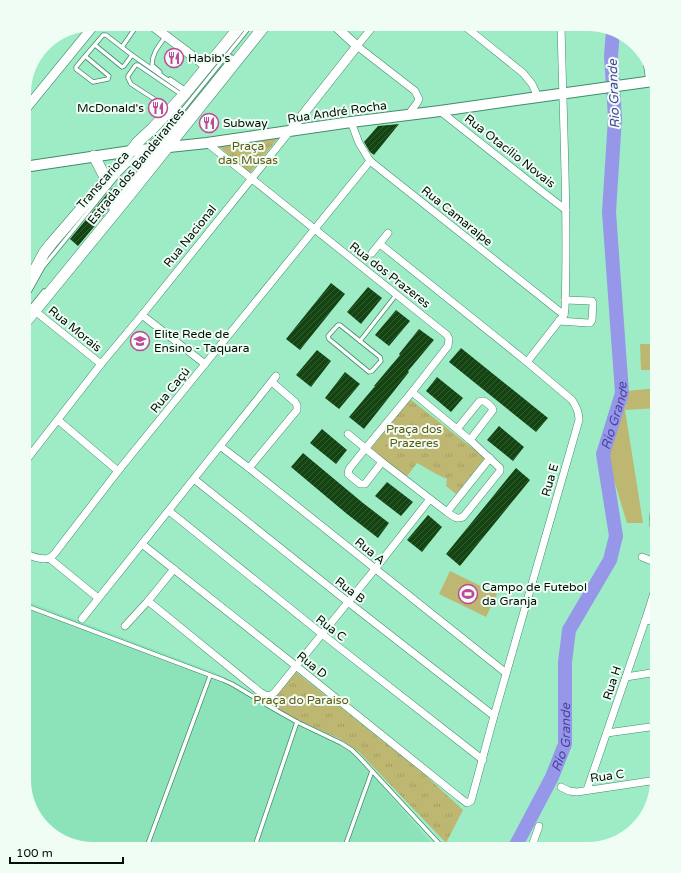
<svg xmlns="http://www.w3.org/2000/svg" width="681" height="873" font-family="'Varela Round',sans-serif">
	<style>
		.built { fill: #8ce3ba }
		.grass { fill: #beb772 }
		.park { fill: url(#park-tufts) }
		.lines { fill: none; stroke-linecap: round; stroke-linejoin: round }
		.river { stroke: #9797e9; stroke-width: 14 }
		.building { fill: url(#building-hatch) }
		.service-casing { stroke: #408c6b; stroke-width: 5 }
		.minor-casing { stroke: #408c6b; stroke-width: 8 }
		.tertiary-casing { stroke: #408c6b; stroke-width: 10 }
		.secondary-casing { stroke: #408c6b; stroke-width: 12 }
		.primary-casing { stroke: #408c6b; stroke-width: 12 }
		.service { stroke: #fff; stroke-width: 3.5 }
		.minor { stroke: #fff; stroke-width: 7 }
		.tertiary { stroke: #fff; stroke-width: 9 }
		.secondary { stroke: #fff; stroke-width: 10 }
		.primary { stroke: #fff; stroke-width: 11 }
		.labels { text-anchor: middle; stroke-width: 4; stroke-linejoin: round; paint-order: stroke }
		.poi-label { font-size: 12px; fill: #001007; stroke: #effdf5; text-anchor: start }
		.street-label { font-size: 12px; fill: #001007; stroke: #effdf5 }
		.park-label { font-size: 12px; fill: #615910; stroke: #effdf5 }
		.water-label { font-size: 13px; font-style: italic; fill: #4b42a1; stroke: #effdf5 }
	</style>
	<defs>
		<pattern id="park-tufts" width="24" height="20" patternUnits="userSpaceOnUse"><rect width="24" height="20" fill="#beb772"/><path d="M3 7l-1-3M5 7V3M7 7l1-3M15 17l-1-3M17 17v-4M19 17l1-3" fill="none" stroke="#a29c61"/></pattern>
		<pattern id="building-hatch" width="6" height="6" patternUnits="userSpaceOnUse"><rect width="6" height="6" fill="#154413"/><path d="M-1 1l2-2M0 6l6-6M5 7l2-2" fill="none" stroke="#345b33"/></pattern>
	</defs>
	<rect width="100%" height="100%" fill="#9eecc6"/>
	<path class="built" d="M 24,600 L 221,675 L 269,706 L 355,749 L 375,775 L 374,777 L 437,849 L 93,849 L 59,840 L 35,818 L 24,780 Z"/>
	<g class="grass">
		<path d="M 640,344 L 657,344 L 657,370 L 641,370 Z"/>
		<path d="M 657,388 L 657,408 L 625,410 L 643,523 L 627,523 L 606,454 L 619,412 L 625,409 L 627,391 Z"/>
		<path d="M 450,571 L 497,594 L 486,617 L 439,594 Z"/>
	</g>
	<g class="park">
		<path d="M 279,137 L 250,173 L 215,143 Z"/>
		<path d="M 410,399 L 485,458 L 456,494 L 446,486 L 447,479 L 438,475 L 417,463 L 405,479 L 369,451 Z"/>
		<path d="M 296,672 L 423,773 L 463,810 L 446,843 L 359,752 L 340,739 L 282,713 L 268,704 Z"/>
	</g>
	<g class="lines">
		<path class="river" id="s1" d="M 514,849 L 552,777 L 565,744 L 565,662 L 569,630 L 610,560 L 616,536 L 603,454 L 622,393 L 609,212 L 615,118 L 611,56 L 613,30"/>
	</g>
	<g class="building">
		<path d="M 399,124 L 374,155 L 370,152 L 364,142 L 378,126 Z"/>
		<path d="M 112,188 L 118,193 L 108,207 L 108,210 L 78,246 L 70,239 Z"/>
		<path d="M 331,283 L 345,294 L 300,350 L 286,339 Z"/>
		<path d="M 368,287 L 382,298 L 361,324 L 347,312 Z"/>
		<path d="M 396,310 L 410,321 L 389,346 L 375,335 Z"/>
		<path d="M 419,329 L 434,340 L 408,371 L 409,372 L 364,429 L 349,417 L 375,386 L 374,386 L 400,355 L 399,354 Z"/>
		<path d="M 461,348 L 548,418 L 536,432 L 449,362 Z"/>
		<path d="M 317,350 L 331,361 L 311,387 L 296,375 Z"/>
		<path d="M 345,372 L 360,384 L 339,409 L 325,398 Z"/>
		<path d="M 437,377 L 463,398 L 451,412 L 426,391 Z"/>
		<path d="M 499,426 L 524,447 L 513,461 L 487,440 Z"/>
		<path d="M 322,429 L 347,450 L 336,464 L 310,443 Z"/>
		<path d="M 303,453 L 363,503 L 389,523 L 378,538 L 347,514 L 291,467 Z"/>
		<path d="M 516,468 L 530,480 L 460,566 L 446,554 Z"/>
		<path d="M 387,482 L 413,502 L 401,516 L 375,496 Z"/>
		<path d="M 428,515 L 442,527 L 422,552 L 407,540 Z"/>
	</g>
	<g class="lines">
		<defs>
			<g id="service">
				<path d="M 95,45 L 122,67 L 124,66 L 132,55"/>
				<path d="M 122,47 L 138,24"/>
				<path d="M 644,53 L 648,81"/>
				<path d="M 85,56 L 109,76 L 108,79 L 93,82 L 76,69 L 76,67 C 85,56 94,46 103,35 L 106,35 L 132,55 L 185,92"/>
				<path d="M 160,72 L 152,65 C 152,53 159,46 165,37"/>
				<path d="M 170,79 L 186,90"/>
				<path d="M 168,108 L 131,84 L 128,78 L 128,76 L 135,66 L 136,65 L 138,65 L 182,95"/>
				<path d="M 148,146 L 164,131 L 181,112 L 252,24"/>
				<path d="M 160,146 L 232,57"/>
				<path d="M 111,209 L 125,189 L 157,151"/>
				<path d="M 24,301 L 43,267 L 52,256 L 118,175 L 140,153"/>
				<path d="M 28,311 L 44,291"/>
				<path d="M 338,325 L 340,325 L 380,357 L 381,361 L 372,371 L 369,372 L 329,339 L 328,336 Z"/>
				<path d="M 360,341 L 396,295"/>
				<path d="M 24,605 L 223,680 L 232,684 L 274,709 L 297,722 L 341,743 L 352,750 L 361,759 L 444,849"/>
				<path d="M 146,849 L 210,676"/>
				<path d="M 254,849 L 297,722"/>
				<path d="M 344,849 L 372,771"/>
			</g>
			<g id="minor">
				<path d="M 375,24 L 357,46 L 415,91 L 419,99 L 417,103 L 408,115"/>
				<path d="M 462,24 L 523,73 L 532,84 L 538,97"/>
				<path d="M 440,111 L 540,190 L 566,210"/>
				<path d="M 351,122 L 359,143 L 370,161 L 564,315"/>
				<path d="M 207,143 L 447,335 L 449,339 L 448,346 L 412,392 L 365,449 L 349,469 L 348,474 L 360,484 L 365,484 L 382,462"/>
				<path d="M 372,253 L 388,233"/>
				<path d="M 35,311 L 101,364"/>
				<path d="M 142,315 L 205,364"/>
				<path d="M 559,321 L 588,323 L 590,323 L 592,320 L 593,303 L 592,301 L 565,300"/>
				<path d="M 527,362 L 559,321 L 564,315 L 565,309 C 568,214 563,119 561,24"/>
				<path d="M 58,420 L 118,471"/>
				<path d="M 457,429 L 479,402 L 481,401 L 484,401 C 487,403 492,406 493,410 L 470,440"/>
				<path d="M 348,434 L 382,462 L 447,512 C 453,516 456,520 463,517 L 500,471 L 500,468 L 470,440 L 412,392"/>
				<path d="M 220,446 L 276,376"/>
				<path d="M 24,463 L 101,364 L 142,315 L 290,131"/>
				<path d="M 249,468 L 297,410 L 297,405 L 295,402 L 272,382"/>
				<path d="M 194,479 L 348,602 L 494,716"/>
				<path d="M 169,511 L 322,634 L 483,760"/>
				<path d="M 447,512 L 490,458"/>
				<path d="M 657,527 L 654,526 L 653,524 L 657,471"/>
				<path d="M 142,544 L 296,666 L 459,797 L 467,803 L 471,801 L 494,716 L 579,420 C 579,412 577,407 572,400 L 527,362 L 380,244"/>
				<path d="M 24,553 C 31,556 42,561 50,558 C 52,557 53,555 55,553 L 118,471 L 370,161"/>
				<path d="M 642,557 L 657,563"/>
				<path d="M 49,558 L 98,598"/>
				<path d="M 148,601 L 260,692 L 265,695 L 270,696 L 275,692 L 296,666 L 375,569 L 430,499"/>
				<path d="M 82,619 L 220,446 L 249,468 L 506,673"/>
				<path d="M 645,621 L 657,619"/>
				<path d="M 125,626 L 148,601 L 174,569"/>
				<path d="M 626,677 L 657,672"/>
				<path d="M 607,733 L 657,726"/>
				<path d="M 561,787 L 569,791 L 577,792 L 657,780"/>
				<path d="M 587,790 L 645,621 L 657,583"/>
				<path d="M 531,849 L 539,826"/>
			</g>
			<g id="tertiary">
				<path d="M 150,24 L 207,67"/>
				<path d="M 24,111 L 95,24"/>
				<path d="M 290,131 L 357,46 L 333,24"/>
			</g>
			<path id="secondary" d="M 24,167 L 131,151 L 207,143 L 351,122 L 440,111 L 538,97 L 653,81"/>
			<g id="primary">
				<path d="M 94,156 L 106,179"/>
				<path d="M 24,290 L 44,253 L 51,244 L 131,151 L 138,142 L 152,129 L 183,96 L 242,24"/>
				<path d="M 24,324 L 131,193 L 266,24"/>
			</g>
		</defs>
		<use href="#service" class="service-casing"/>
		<use href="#minor" class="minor-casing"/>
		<use href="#tertiary" class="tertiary-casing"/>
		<use href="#secondary" class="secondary-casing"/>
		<use href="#primary" class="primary-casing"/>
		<use href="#service" class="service"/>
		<use href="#minor" class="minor"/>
		<use href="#tertiary" class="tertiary"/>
		<use href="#secondary" class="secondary"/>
		<use href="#primary" class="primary"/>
	</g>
	<defs>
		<symbol id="restaurant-ring" viewBox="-11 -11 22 22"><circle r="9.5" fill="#effdf5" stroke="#c14799" stroke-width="1.5"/><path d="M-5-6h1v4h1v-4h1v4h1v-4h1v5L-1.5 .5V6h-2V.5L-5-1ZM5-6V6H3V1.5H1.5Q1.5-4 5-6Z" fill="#c14799"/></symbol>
		<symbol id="school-ring" viewBox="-11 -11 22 22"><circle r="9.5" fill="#effdf5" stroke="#c14799" stroke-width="1.5"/><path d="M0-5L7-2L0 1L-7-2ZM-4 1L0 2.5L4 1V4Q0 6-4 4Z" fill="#c14799"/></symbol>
		<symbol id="stadium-ring" viewBox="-11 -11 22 22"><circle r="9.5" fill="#effdf5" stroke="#c14799" stroke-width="1.5"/><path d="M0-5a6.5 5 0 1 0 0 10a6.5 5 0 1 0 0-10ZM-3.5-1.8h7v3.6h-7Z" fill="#c14799"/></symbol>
	</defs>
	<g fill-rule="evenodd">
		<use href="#restaurant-ring" x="163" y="47" width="22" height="22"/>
		<use href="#restaurant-ring" x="147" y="97" width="22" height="22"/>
		<use href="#restaurant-ring" x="198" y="112" width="22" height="22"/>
		<use href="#school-ring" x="129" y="330" width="22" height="22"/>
		<use href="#stadium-ring" x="457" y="583" width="22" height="22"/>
	</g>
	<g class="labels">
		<g class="poi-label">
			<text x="188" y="62">Habib's</text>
			<text x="144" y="112" text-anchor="end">McDonald's</text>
			<text x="223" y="127">Subway</text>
			<text x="154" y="338">Elite Rede de<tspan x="154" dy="14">Ensino - Taquara</tspan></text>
			<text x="482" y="591">Campo de Futebol<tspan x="482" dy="14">da Granja</tspan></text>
		</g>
		<g class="street-label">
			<text transform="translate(337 112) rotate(-8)" y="4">Rua André Rocha</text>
			<text transform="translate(510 151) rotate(38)" y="4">Rua Otacílio Novais</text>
			<text transform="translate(136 166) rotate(-51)" y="4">Estrada dos Bandeirantes</text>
			<text transform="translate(103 180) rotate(-49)" y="4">Transcarioca</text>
			<text transform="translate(457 216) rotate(39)" y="4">Rua Camaraípe</text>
			<text transform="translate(190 236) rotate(-51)" y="4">Rua Nacional</text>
			<text transform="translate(390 275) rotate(38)" y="4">Rua dos Prazeres</text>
			<text transform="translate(75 329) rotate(39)" y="4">Rua Morais</text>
			<text transform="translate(170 390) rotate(-51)" y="4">Rua Caçú</text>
			<text transform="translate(550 480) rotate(-74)" y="4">Rua E</text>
			<text transform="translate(370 551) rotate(39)" y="4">Rua A</text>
			<text transform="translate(350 590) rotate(38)" y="4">Rua B</text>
			<text transform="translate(331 628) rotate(38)" y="4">Rua C</text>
			<text transform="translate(312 665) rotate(39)" y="4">Rua D</text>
			<text transform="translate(612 683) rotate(-72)" y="4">Rua H</text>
			<text transform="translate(607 776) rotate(-8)" y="4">Rua C</text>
		</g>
		<g class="park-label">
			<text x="248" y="150">Praça<tspan x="248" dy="14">das Musas</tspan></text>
			<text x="414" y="433">Praça dos<tspan x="414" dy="14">Prazeres</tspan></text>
			<text x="301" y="704">Praça do Paraiso</text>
		</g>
		<g class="water-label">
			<text transform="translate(613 94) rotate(-92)" y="5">Rio Grande</text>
			<text dy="5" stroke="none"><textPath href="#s1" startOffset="460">Rio Grande</textPath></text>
			<text dy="5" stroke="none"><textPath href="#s1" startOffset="123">Rio Grande</textPath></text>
		</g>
	</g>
	<path d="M0 0H681V873H0ZM93 31H588A62 62 0 0 1 650 93V780A62 62 0 0 1 588 842H93A62 62 0 0 1 31 780V93A62 62 0 0 1 93 31Z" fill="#effdf5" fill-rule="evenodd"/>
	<path d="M10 857v6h113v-6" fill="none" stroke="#001007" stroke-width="2"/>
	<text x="16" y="857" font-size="12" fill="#001007" stroke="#effdf5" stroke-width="3" paint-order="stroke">100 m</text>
</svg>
